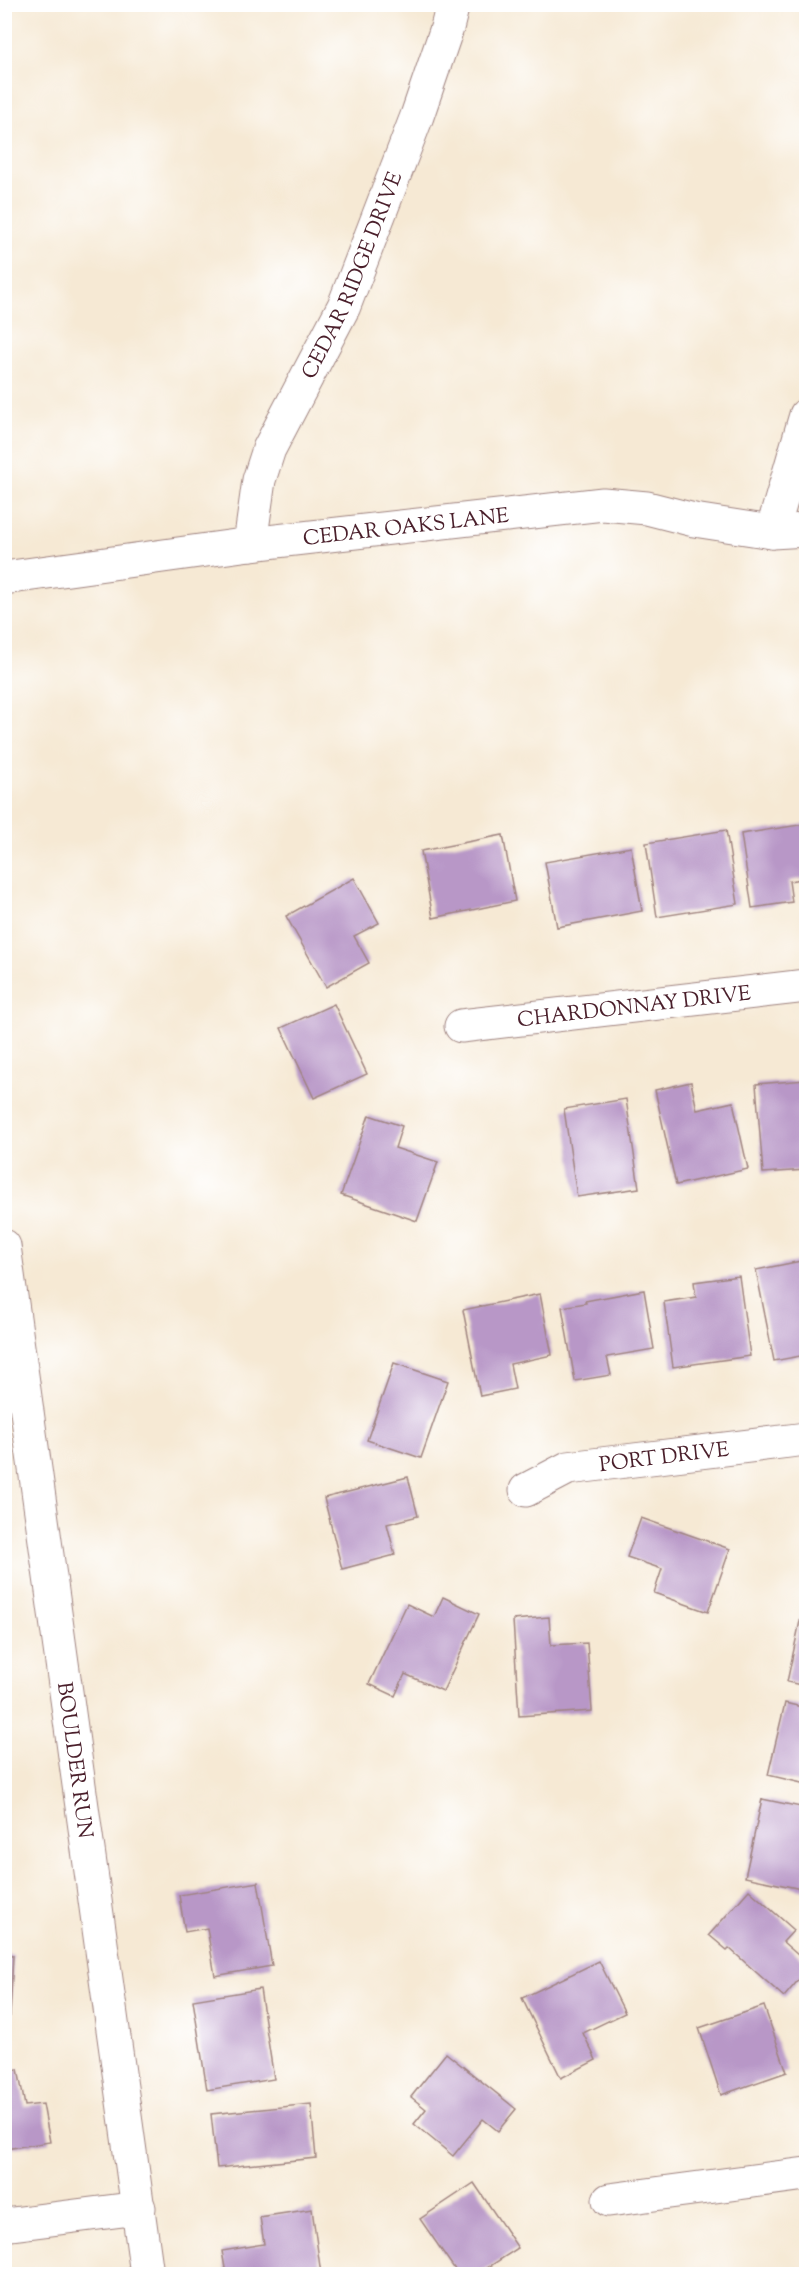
<svg xmlns="http://www.w3.org/2000/svg" width="811" height="2279" font-family="'Sorts Mill Goudy',serif">
	<style>
		.building { fill: #b897c7 }
		.lines { fill: none; stroke-linecap: round; stroke-linejoin: round }
		.street-casing { stroke: #a08480; stroke-width: 35 }
		.street { stroke: #fff; stroke-width: 33 }
		.labels { text-anchor: middle; stroke-width: 5; stroke-linejoin: round; paint-order: stroke }
		.street-label { font-size: 21px; fill: #4a1f2b; stroke: #fff }
	</style>
	<rect width="100%" height="100%" fill="#fff"/>
	<filter id="ink" filterUnits="userSpaceOnUse"><feTurbulence type="fractalNoise" baseFrequency=".0167" numOctaves="2"/><feDisplacementMap in="SourceGraphic" scale="12" xChannelSelector="R" yChannelSelector="G"/><feConvolveMatrix kernelMatrix="1 2 1 2 8 2 1 2 1" color-interpolation-filters="sRGB"/></filter>
	<filter id="wash" filterUnits="userSpaceOnUse"><feTurbulence type="fractalNoise" baseFrequency=".008" numOctaves="4" result="noise"/><feDisplacementMap in="SourceGraphic" scale="24" xChannelSelector="R" yChannelSelector="G"/><feGaussianBlur stdDeviation="1.35" result="paint"/><feColorMatrix in="noise" values="0 0 0 0 0 0 0 0 0 0 0 0 0 0 0 0 0 1.4 0 .05"/><feComposite in="paint" operator="in"/></filter>
	<g filter="url(#wash)">
		<rect width="100%" height="100%" fill="#f6e9d4"/>
		<g id="blocks">
			<g class="building">
				<path d="M 806,824 L 806,878 L 789,881 L 792,902 L 752,908 L 741,834 Z"/>
				<path d="M 726,830 L 738,904 L 657,917 L 646,843 Z"/>
				<path d="M 503,835 L 515,901 L 433,918 L 421,851 Z"/>
				<path d="M 631,847 L 642,911 L 557,927 L 545,862 Z"/>
				<path d="M 354,878 L 379,923 L 354,936 L 369,963 L 326,987 L 286,916 Z"/>
				<path d="M 334,1004 L 367,1074 L 314,1098 L 281,1028 Z"/>
				<path d="M 806,1080 L 806,1170 L 763,1173 L 756,1084 Z"/>
				<path d="M 691,1082 L 697,1110 L 733,1102 L 748,1169 L 676,1185 L 655,1090 Z"/>
				<path d="M 626,1099 L 639,1188 L 577,1197 L 564,1109 Z"/>
				<path d="M 369,1115 L 402,1126 L 395,1148 L 438,1162 L 417,1221 L 341,1195 Z"/>
				<path d="M 806,1260 L 806,1355 L 774,1361 L 756,1270 Z"/>
				<path d="M 739,1276 L 750,1356 L 673,1367 L 664,1302 L 696,1297 L 694,1282 Z"/>
				<path d="M 644,1290 L 654,1349 L 607,1357 L 611,1375 L 575,1381 L 562,1307 L 586,1303 L 585,1301 Z"/>
				<path d="M 540,1294 L 552,1355 L 510,1364 L 515,1389 L 480,1396 L 463,1310 Z"/>
				<path d="M 394,1363 L 448,1381 L 421,1458 L 367,1440 Z"/>
				<path d="M 408,1477 L 418,1516 L 387,1524 L 395,1555 L 342,1569 L 324,1498 Z"/>
				<path d="M 641,1518 L 730,1549 L 708,1612 L 654,1593 L 662,1569 L 627,1557 Z"/>
				<path d="M 443,1597 L 479,1614 L 443,1691 L 405,1674 L 395,1696 L 369,1684 L 407,1604 L 434,1617 Z"/>
				<path d="M 803,1607 L 806,1607 L 806,1686 L 787,1682 Z"/>
				<path d="M 549,1617 L 551,1645 L 587,1643 L 592,1711 L 519,1716 L 513,1620 Z"/>
				<path d="M 785,1703 L 806,1708 L 806,1784 L 768,1775 Z"/>
				<path d="M 762,1799 L 806,1808 L 806,1890 L 745,1877 Z"/>
				<path d="M 258,1882 L 272,1966 L 215,1976 L 207,1928 L 185,1932 L 179,1895 Z"/>
				<path d="M 749,1890 L 794,1930 L 783,1942 L 806,1962 L 806,1971 L 784,1997 L 729,1948 L 727,1950 L 709,1935 Z"/>
				<path d="M 4,1954 L 13,1955 L 10,2016 L 4,2015 Z"/>
				<path d="M 599,1961 L 625,2013 L 583,2033 L 596,2060 L 561,2078 L 522,1998 Z"/>
				<path d="M 260,1989 L 274,2079 L 207,2090 L 193,2000 Z"/>
				<path d="M 764,2006 L 787,2072 L 721,2095 L 699,2028 Z"/>
				<path d="M 446,2053 L 516,2109 L 498,2131 L 483,2119 L 453,2156 L 414,2124 L 426,2109 L 411,2097 Z"/>
				<path d="M 18,2069 L 25,2106 L 43,2104 L 50,2142 L 5,2149 L 5,2071 Z"/>
				<path d="M 311,2104 L 316,2158 L 217,2168 L 211,2114 Z"/>
				<path d="M 474,2183 L 518,2248 L 478,2274 L 458,2274 L 420,2219 Z"/>
				<path d="M 312,2209 L 321,2274 L 226,2274 L 222,2251 L 264,2244 L 260,2217 Z"/>
				<path d="M 792,2271 L 792,2274 L 777,2274 L 776,2273 Z"/>
			</g>
		</g>
	</g>
	<g filter="url(#ink)">
		<use href="#blocks" fill-opacity="0" stroke="#a08480" stroke-width="1.5"/>
		<g class="lines">
			<defs>
				<g id="street">
					<path d="M 772,532 L 806,415"/>
					<path id="s1" d="M 250,544 L 259,480 L 269,449 L 344,306 L 417,116 L 447,28 L 453,4"/>
					<path id="s2" d="M 4,578 L 250,544 L 603,504 L 647,508 L 694,520 L 772,532 L 806,530"/>
					<path id="s3" d="M 461,1026 L 806,986"/>
					<path id="s4" d="M 4,1246 L 147,2274"/>
					<path id="s5" d="M 526,1490 L 568,1468 L 806,1439"/>
					<path d="M 609,2200 L 806,2174"/>
					<path d="M 4,2225 L 139,2208"/>
				</g>
			</defs>
			<use href="#street" class="street-casing"/>
			<use href="#street" class="street"/>
		</g>
	</g>
	<g class="labels">
		<g class="street-label">
			<text dy="7" stroke="none"><textPath href="#s1" startOffset="290">CEDAR RIDGE DRIVE</textPath></text>
			<text dy="7" stroke="none"><textPath href="#s2" startOffset="405">CEDAR OAKS LANE</textPath></text>
			<text dy="7" stroke="none"><textPath href="#s3" startOffset="174">CHARDONNAY DRIVE</textPath></text>
			<text dy="7" stroke="none"><textPath href="#s5" startOffset="144">PORT DRIVE</textPath></text>
			<text dy="7" stroke="none"><textPath href="#s4" startOffset="519">BOULDER RUN</textPath></text>
		</g>
	</g>
	<rect width="811" height="2279" fill="none" stroke="#fff" stroke-width="24"/>
</svg>
